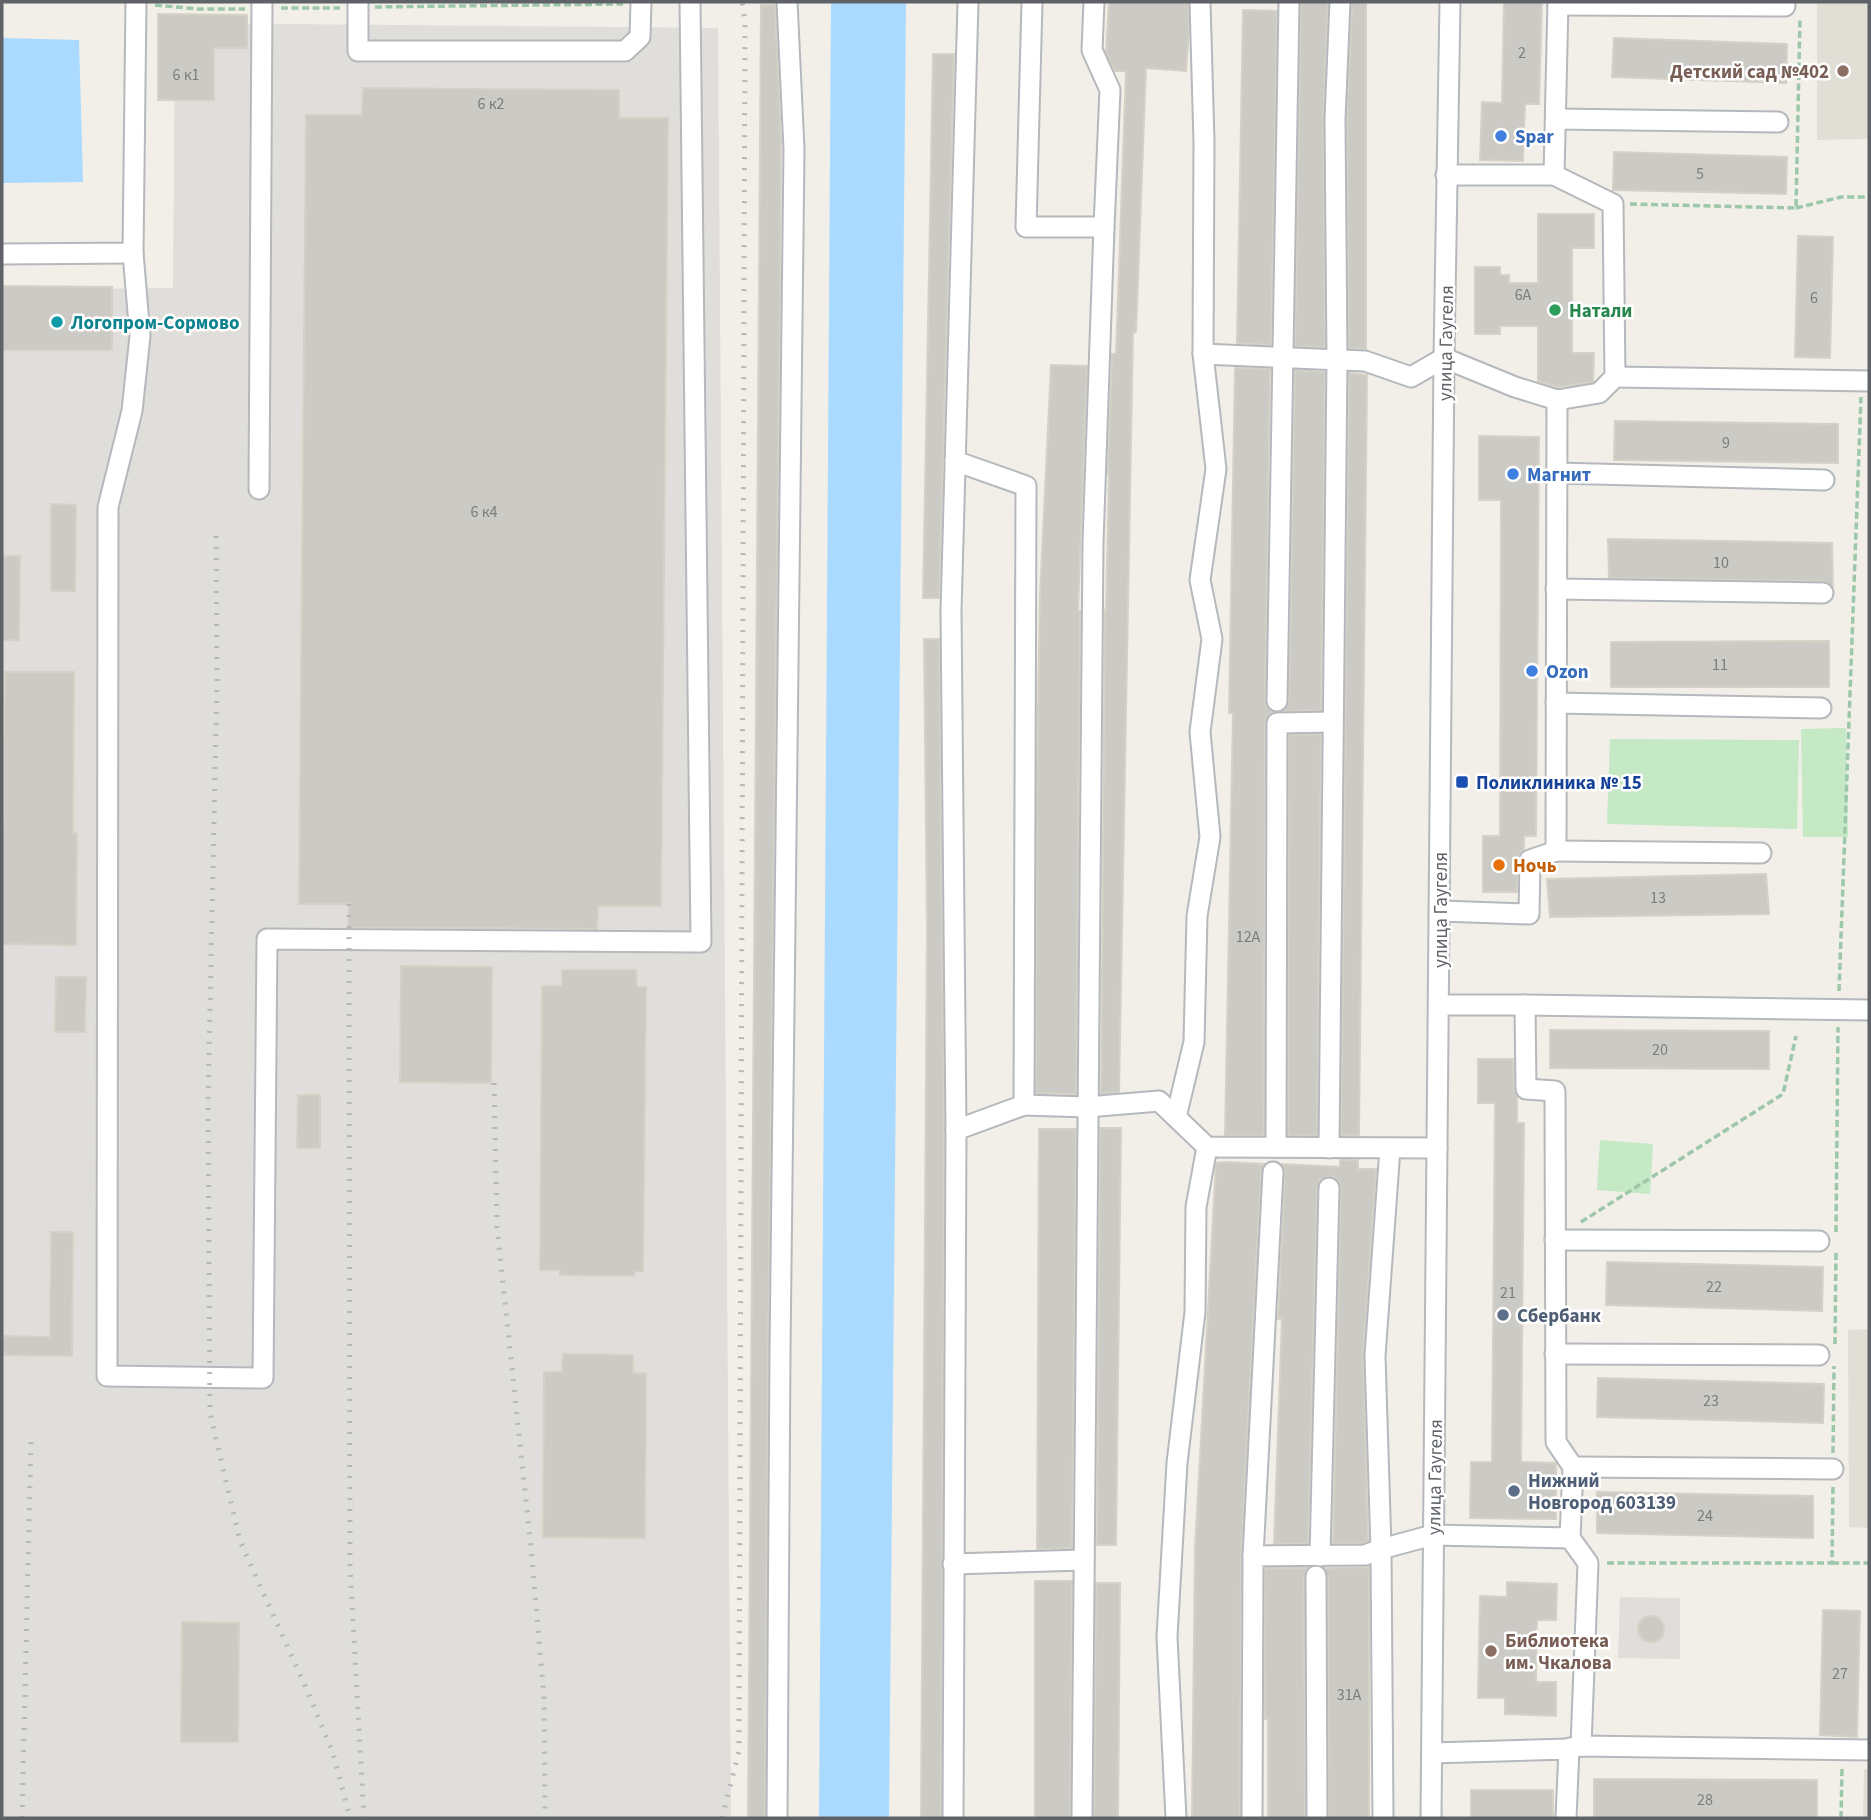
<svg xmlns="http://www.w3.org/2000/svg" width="1871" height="1820" font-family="'Source Sans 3',sans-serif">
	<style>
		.industrial { fill: #e0deda }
		.education { fill: #e1ded6 }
		.green { fill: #c5e8c5 }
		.water { fill: #aadaff }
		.building { fill: #cccac5; stroke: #d6d1c6; stroke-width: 2 }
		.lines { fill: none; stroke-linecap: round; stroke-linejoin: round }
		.minor-casing { stroke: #b5b8bc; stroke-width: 23 }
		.path { stroke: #9cc7a9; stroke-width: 3.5; stroke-dasharray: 7 3.5; stroke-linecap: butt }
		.minor { stroke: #fff; stroke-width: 19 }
		.rail { stroke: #b6b7b8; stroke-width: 5; stroke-dasharray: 2 9; stroke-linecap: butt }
		.education-dot { fill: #8d6e63; stroke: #fff; stroke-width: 2.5 }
		.shop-dot { fill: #3f7fe0; stroke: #fff; stroke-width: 2.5 }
		.leisure-dot { fill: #2e9e5b; stroke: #fff; stroke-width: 2.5 }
		.culture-dot { fill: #0f9aa8; stroke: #fff; stroke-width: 2.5 }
		.transit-dot { fill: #1a4fb4; stroke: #fff; stroke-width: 2.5 }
		.food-dot { fill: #e8710a; stroke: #fff; stroke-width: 2.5 }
		.service-dot { fill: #5c6f8a; stroke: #fff; stroke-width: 2.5 }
		.labels { text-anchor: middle; stroke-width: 5; stroke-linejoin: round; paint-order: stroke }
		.number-label { font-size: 16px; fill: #7a7d7f }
		.education-label { font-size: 19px; font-weight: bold; fill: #785e54; stroke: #fff; text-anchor: end }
		.shop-label { font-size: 19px; font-weight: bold; fill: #366cbe; stroke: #fff; text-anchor: start }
		.leisure-label { font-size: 19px; font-weight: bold; fill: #27864d; stroke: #fff; text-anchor: start }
		.culture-label { font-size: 19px; font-weight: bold; fill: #0d838f; stroke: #fff; text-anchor: start }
		.street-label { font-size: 19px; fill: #5f6368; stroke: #fff }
		.transit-label { font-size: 19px; font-weight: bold; fill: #164399; stroke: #fff; text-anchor: start }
		.food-label { font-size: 19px; font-weight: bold; fill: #c56008; stroke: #fff; text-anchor: start }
		.service-label { font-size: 19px; font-weight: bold; fill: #4e5e75; stroke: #fff; text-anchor: start }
	</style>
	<rect width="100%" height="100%" fill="#f1efe8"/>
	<g class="industrial">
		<path d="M 175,23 L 718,28 L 731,1818 L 2,1818 L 2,290 L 173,288 Z"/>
		<path d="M 1620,1597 L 1680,1598 L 1680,1659 L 1618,1658 Z"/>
	</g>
	<g class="education">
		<path d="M 1817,2 L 1869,2 L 1869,139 L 1817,140 Z"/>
		<path d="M 1869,1329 L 1869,1528 L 1849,1527 L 1848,1330 Z"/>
		<path d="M 1864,1769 L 1869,1769 L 1869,1818 L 1863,1818 Z"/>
	</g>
	<g class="green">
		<path d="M 1846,728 L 1848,837 L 1803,837 L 1801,729 Z"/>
		<path d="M 1610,739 L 1799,740 L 1797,829 L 1607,824 Z"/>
		<path d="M 1600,1140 L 1653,1144 L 1650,1194 L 1597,1190 Z"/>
	</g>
	<g class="water">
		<path d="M 831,2 L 906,2 L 889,1818 L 819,1818 Z"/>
		<path d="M 2,38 L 79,40 L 83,182 L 2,183 Z"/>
	</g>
	<g class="building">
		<path d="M 1109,2 L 1188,2 L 1189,32 L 1186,71 L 1146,68 L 1136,332 L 1133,332 L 1119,1092 L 1101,1094 L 1105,611 L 1106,612 L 1109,474 L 1108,474 L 1112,354 L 1116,354 L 1126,71 L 1115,71 L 1106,52 Z"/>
		<path d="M 1301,2 L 1328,2 L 1323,118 L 1325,347 L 1295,346 Z"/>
		<path d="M 1352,2 L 1366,2 L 1366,349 L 1349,348 L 1347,119 Z"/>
		<path d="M 1504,2 L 1542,2 L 1539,104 L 1525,104 L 1523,161 L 1480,160 L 1482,102 L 1502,103 Z"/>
		<path d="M 761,5 L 775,5 L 781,139 L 780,290 L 768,1352 L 765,1818 L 748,1818 Z"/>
		<path d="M 1243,10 L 1277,11 L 1271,345 L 1237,343 Z"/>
		<path d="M 158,14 L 247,15 L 247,48 L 214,48 L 214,100 L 158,100 Z"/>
		<path d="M 1614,38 L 1787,44 L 1786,83 L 1612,77 Z"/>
		<path d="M 933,54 L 954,54 L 939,598 L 923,598 Z"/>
		<path d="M 363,88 L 619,90 L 619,118 L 668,118 L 661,906 L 598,906 L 597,929 L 348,927 L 349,904 L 299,904 L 306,115 L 362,115 Z"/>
		<path d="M 1614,152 L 1787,157 L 1786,194 L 1613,190 Z"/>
		<path d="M 1538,214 L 1594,214 L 1594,248 L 1572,248 L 1572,353 L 1594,353 L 1593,382 L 1557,387 L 1538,381 L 1538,326 L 1500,326 L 1500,334 L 1475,334 L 1475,267 L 1500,267 L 1500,275 L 1509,275 L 1509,283 L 1538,283 Z"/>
		<path d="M 1798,236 L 1833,237 L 1830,358 L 1795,357 Z"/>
		<path d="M 2,286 L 112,287 L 112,350 L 2,350 Z"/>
		<path d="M 1051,365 L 1087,366 L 1078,611 L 1080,611 L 1076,1094 L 1036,1093 L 1037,761 L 1040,595 Z"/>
		<path d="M 1235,368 L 1270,369 L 1265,701 L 1267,707 L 1272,712 L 1267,716 L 1265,723 L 1264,1135 L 1225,1135 L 1233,713 L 1229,713 Z"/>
		<path d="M 1295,370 L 1325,372 L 1321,710 L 1284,711 L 1289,701 Z"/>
		<path d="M 1349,373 L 1367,375 L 1359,1135 L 1341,1135 Z"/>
		<path d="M 1615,421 L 1838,424 L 1838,463 L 1614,460 Z"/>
		<path d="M 1479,436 L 1539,437 L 1536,836 L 1524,836 L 1524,850 L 1520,854 L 1518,860 L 1517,892 L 1483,892 L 1483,836 L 1500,836 L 1501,500 L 1479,500 Z"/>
		<path d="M 51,504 L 76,505 L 75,591 L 51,591 Z"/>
		<path d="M 1608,539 L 1832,543 L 1833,586 L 1823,581 L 1609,578 Z"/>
		<path d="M 2,556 L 20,556 L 19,640 L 2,640 Z"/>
		<path d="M 924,639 L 939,639 L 944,1130 L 941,1818 L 921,1818 L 927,930 Z"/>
		<path d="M 1829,641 L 1829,687 L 1611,687 L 1611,642 Z"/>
		<path d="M 5,672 L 74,672 L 73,833 L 77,833 L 76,945 L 2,944 Z"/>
		<path d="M 1321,734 L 1317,1135 L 1288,1135 L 1289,735 Z"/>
		<path d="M 1766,874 L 1769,914 L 1550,917 L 1547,879 Z"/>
		<path d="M 401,966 L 492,967 L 491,1083 L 400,1082 Z"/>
		<path d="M 562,970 L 636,970 L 637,987 L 646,987 L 643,1271 L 634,1271 L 634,1276 L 560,1275 L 560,1270 L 540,1270 L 542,986 L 562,986 Z"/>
		<path d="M 56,977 L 86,977 L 85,1032 L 55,1032 Z"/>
		<path d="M 1550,1030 L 1769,1031 L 1769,1069 L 1550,1068 Z"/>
		<path d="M 1478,1059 L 1513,1059 L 1514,1089 L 1517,1097 L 1517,1123 L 1524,1123 L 1521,1462 L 1555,1463 L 1556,1464 L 1556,1519 L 1470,1518 L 1471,1462 L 1492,1462 L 1495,1103 L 1478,1103 Z"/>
		<path d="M 298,1095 L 320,1095 L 320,1148 L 297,1148 Z"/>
		<path d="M 1100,1128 L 1121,1128 L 1116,1545 L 1097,1545 Z"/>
		<path d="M 1039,1129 L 1076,1129 L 1072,1548 L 1037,1549 Z"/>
		<path d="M 1340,1160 L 1358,1160 L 1358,1169 L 1376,1169 L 1363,1355 L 1368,1541 L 1363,1543 L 1333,1543 L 1341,1188 L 1340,1183 L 1336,1178 L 1329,1176 L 1319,1181 L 1317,1188 L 1308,1543 L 1274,1544 L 1282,1319 L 1278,1319 L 1285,1173 L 1282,1164 L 1340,1167 Z"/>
		<path d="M 1225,1162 L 1264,1164 L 1261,1171 L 1241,1555 L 1240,1818 L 1192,1818 L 1195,1548 L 1216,1163 Z"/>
		<path d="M 51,1232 L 73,1232 L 72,1356 L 2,1355 L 2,1336 L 50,1337 Z"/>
		<path d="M 1607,1262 L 1823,1267 L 1822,1311 L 1606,1305 Z"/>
		<path d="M 563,1354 L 633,1355 L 633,1373 L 646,1373 L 645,1538 L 543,1537 L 544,1372 L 562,1372 Z"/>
		<path d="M 1598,1378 L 1824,1384 L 1823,1423 L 1597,1417 Z"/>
		<path d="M 1597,1492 L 1813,1496 L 1813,1538 L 1597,1533 Z"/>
		<path d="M 1369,1567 L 1369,1818 L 1329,1818 L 1328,1576 L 1324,1568 Z"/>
		<path d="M 1265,1568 L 1307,1568 L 1304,1576 L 1305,1818 L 1268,1818 L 1268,1719 L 1265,1719 Z"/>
		<path d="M 1035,1581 L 1072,1581 L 1070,1818 L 1035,1818 Z"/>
		<path d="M 1507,1582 L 1557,1584 L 1556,1620 L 1537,1620 L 1536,1682 L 1556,1682 L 1556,1716 L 1505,1714 L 1505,1698 L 1478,1698 L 1480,1596 L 1507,1597 Z"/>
		<path d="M 1096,1583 L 1120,1583 L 1118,1818 L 1094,1818 Z"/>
		<path d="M 1823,1610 L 1860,1611 L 1857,1737 L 1820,1735 Z"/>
		<circle cx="1651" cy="1629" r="13"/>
		<path d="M 182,1622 L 239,1623 L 238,1742 L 181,1742 Z"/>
		<path d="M 1594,1779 L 1817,1780 L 1817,1818 L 1594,1818 Z"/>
		<rect x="1471" y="1790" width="82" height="28"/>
	</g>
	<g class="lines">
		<defs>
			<g id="minor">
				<path d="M 358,2 L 358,51 L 625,51 L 640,37 L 641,2"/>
				<path d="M 1032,2 L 1026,227 L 1104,227 L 1110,90 L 1092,50 L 1094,2"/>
				<path d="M 1200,2 L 1204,142 L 1203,354"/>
				<path d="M 1558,5 L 1785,6"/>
				<path d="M 1556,119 L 1778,122"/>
				<path d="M 1446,175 L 1554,175 L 1558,2"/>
				<path d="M 1554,175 L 1613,204 L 1615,377 L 1869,381"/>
				<path d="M 133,253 L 140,336 L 132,411 L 108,507 L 107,1376 L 263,1378 L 267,939 L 701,942 L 690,2"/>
				<path d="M 2,254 L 133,253 L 136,2"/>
				<path d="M 955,461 L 1026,486 L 1024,1105 L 956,1130"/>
				<path d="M 1556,473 L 1824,480"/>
				<path d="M 259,489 L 262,2"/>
				<path d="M 1556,589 L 1823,593"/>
				<path d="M 1277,701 L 1289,2"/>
				<path d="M 1556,703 L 1821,708"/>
				<path d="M 1556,851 L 1761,853"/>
				<path d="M 1440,911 L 1529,914 L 1530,860 L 1556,851 L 1557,400"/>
				<path d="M 1439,1005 L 1525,1005 L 1526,1089 L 1555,1091 L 1556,1442 L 1573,1467 L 1570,1538"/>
				<path d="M 1525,1005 L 1869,1010"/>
				<path d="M 1024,1105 L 1087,1107 L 1159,1101 L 1207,1147 L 1437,1148"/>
				<path d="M 1176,1117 L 1194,1042 L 1197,916 L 1210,837 L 1200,732 L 1212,639 L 1200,580 L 1216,469 L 1203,354 L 1365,361 L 1411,377 L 1444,358 L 1515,387 L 1557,400 L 1599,393 L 1615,377"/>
				<path d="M 1276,1147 L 1277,723 L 1333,722"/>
				<path d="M 1329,1148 L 1337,360 L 1335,119 L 1340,2"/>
				<path d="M 1555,1240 L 1819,1241"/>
				<path d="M 1555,1354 L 1819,1355"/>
				<path d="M 1573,1467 L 1833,1469"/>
				<path d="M 1253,1556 L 1273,1172"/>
				<path d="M 1320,1556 L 1329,1188"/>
				<path d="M 953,1564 L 1083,1560"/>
				<path d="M 1316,1576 L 1317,1818"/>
				<path d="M 1570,1748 L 1581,1746 L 1869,1750"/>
				<path d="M 1432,1753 L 1569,1749 L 1566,1818"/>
				<path d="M 777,1818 L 780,1352 L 794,149 L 787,2"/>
				<path d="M 953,1818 L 956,1130 L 951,611 L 968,2"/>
				<path d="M 1082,1818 L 1093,543 L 1104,227"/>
				<path d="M 1176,1818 L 1167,1637 L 1177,1463 L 1195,1312 L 1196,1207 L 1207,1147"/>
				<path d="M 1252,1818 L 1253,1556 L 1365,1555 L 1381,1549 L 1433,1535 L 1570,1538 L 1588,1563 L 1581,1746"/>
				<path d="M 1383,1818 L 1381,1549 L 1375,1356 L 1390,1148"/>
				<path d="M 1431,1818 L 1444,358 L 1450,2"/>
			</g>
		</defs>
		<use href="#minor" class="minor-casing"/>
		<g class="path">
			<path d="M 155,5 L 198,9 L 245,9"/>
			<path d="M 375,7 L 623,4"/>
			<path d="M 281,8 L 340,8"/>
			<path d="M 1630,204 L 1796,208 L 1800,18"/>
			<path d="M 1796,208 L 1841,197 L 1869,197"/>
			<path d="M 1839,991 L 1861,397"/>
			<path d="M 1581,1222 L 1783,1094 L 1796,1036"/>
			<path d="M 1836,1232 L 1838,1027"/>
			<path d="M 1835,1344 L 1836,1251"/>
			<path d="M 1833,1453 L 1834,1366"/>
			<path d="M 1607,1563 L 1832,1563 L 1833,1485"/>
			<path d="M 1832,1563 L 1869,1563"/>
			<path d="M 1841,1818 L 1842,1768"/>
		</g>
		<use href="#minor" class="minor"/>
		<g class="rail">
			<path d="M 216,536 L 217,681 L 208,1102 L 210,1413 L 240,1541 L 307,1690 L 333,1753 L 350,1818"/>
			<path d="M 349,904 L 350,1566 L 364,1818"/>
			<path d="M 494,1083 L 497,1227 L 531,1548 L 544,1697 L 545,1818"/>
			<path d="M 22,1818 L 31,1440"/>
			<path d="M 722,1818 L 739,1751 L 745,22 L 742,2"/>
		</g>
	</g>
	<g class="education-dot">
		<circle cx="1843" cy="71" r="7"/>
		<circle cx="1491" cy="1651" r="7"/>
	</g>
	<g class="shop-dot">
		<circle cx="1501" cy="136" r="7"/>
		<circle cx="1513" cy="474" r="7"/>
		<circle cx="1532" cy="671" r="7"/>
	</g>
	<circle class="leisure-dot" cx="1555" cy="310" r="7"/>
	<circle class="culture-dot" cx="57" cy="322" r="7"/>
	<rect class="transit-dot" x="1455" y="775" width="14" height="14" rx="3.5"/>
	<circle class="food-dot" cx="1499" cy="865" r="7"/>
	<g class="service-dot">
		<circle cx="1503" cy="1315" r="7"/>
		<circle cx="1514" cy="1491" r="7"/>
	</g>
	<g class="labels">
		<g class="number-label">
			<text x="1522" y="58">2</text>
			<text x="186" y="80">6 к1</text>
			<text x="491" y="109">6 к2</text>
			<text x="1700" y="179">5</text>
			<text x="1523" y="300">6А</text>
			<text x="1814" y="303">6</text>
			<text x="1726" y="448">9</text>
			<text x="484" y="517">6 к4</text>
			<text x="1721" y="568">10</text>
			<text x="1720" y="670">11</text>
			<text x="1658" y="903">13</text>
			<text x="1248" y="942">12А</text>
			<text x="1660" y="1055">20</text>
			<text x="1714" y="1292">22</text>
			<text x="1508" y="1298">21</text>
			<text x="1711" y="1406">23</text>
			<text x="1705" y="1521">24</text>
			<text x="1840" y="1679">27</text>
			<text x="1349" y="1700">31А</text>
			<text x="1705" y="1805">28</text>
		</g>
		<g class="education-label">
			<text x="1829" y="78">Детский сад №402</text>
			<text x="1505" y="1647" text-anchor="start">Библиотека<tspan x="1505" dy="22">им. Чкалова</tspan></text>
		</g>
		<g class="shop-label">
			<text x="1515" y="143">Spar</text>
			<text x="1527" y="481">Магнит</text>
			<text x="1546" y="678">Ozon</text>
		</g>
		<g class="leisure-label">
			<text x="1569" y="317">Натали</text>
		</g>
		<g class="culture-label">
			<text x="71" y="329">Логопром-Сормово</text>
		</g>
		<g class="street-label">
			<text transform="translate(1445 343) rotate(-89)" y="7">улица Гаугеля</text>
			<text transform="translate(1440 910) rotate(-90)" y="7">улица Гаугеля</text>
			<text transform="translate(1434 1477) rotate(-89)" y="7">улица Гаугеля</text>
		</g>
		<g class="transit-label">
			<text x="1476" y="789">Поликлиника № 15</text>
		</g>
		<g class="food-label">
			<text x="1513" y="872">Ночь</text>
		</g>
		<g class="service-label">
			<text x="1517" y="1322">Сбербанк</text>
			<text x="1528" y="1487">Нижний<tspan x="1528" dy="22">Новгород 603139</tspan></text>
		</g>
	</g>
	<rect width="1871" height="1820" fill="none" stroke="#5f6368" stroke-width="7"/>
</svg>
